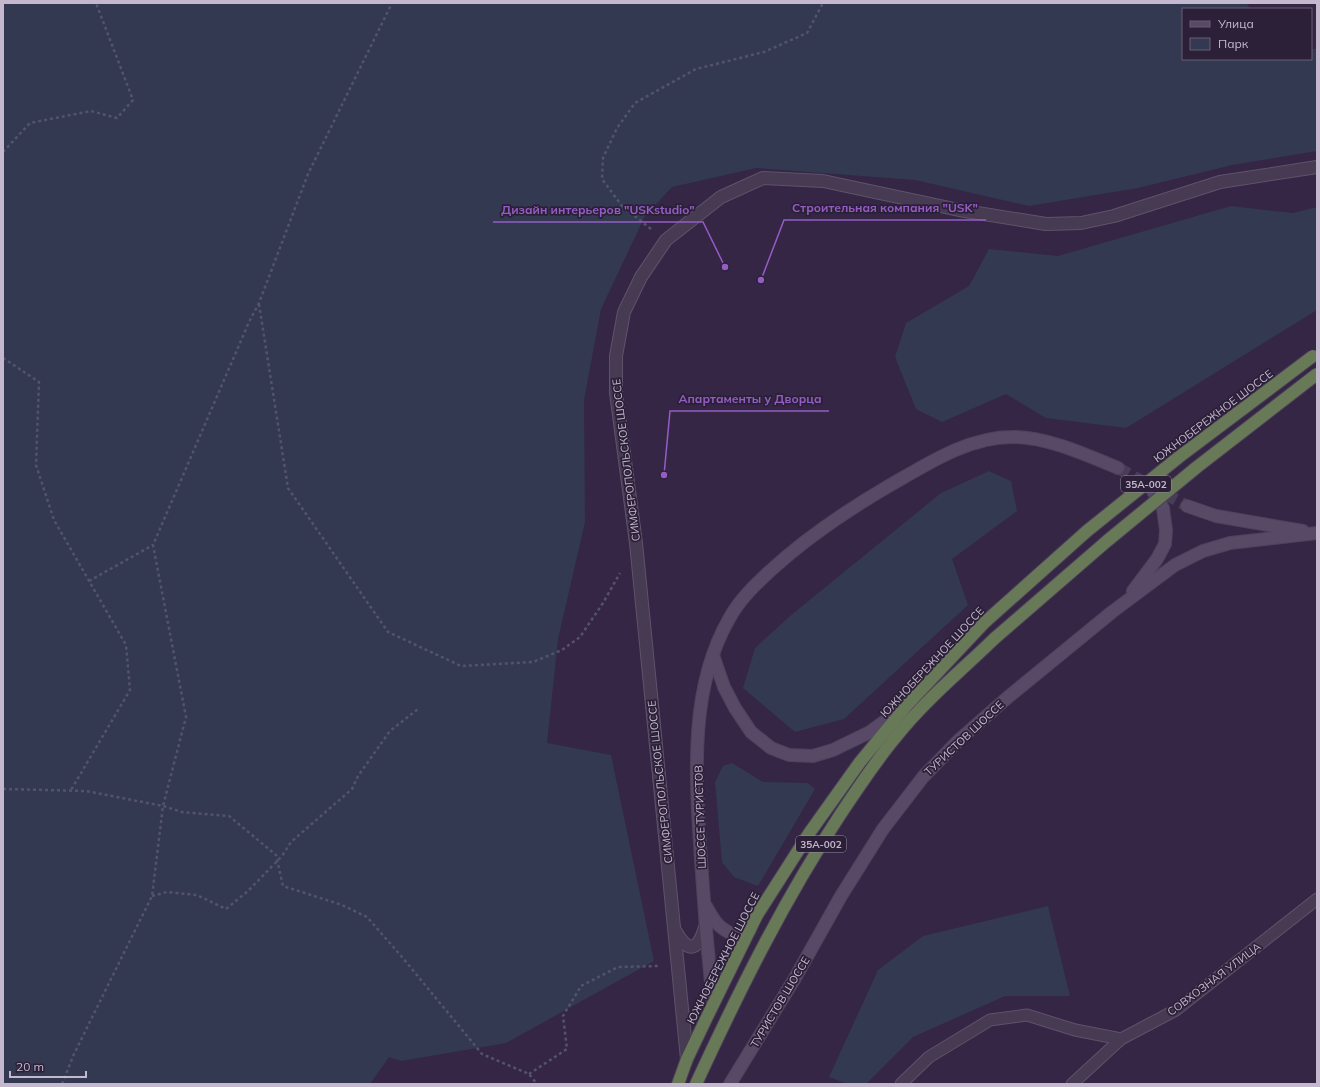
<svg xmlns="http://www.w3.org/2000/svg" width="1320" height="1087" font-family="Mulish,sans-serif">
	<style>
		.green { fill: #333951 }
		.lines { fill: none; stroke-linecap: round; stroke-linejoin: round }
		.secondary-tunnel { stroke: #493c59; stroke-width: 12; stroke-dasharray: 12 6; stroke-linecap: butt }
		.lane-casing { stroke: #5f536b; stroke-width: 13 }
		.street-casing { stroke: #5f536b; stroke-width: 14 }
		.secondary-casing { stroke: #4d425a; stroke-width: 14 }
		.highway-casing { stroke: #4c4058; stroke-width: 14 }
		.path { stroke: #54536c; stroke-width: 2.5; stroke-dasharray: 3 3; stroke-linecap: butt }
		.lane { stroke: #473b53; stroke-width: 11 }
		.street { stroke: #473b53; stroke-width: 12 }
		.secondary { stroke: #584966; stroke-width: 12 }
		.highway { stroke: #687958; stroke-width: 12 }
		.highway-bridge-casing { stroke: #4c4058; stroke-width: 14; stroke-linecap: butt }
		.highway-bridge { stroke: #687958; stroke-width: 12 }
		.labels { text-anchor: middle; stroke-width: 3.5; stroke-linejoin: round; paint-order: stroke }
		.shield { fill: #2c2039; stroke: #968aa1; stroke-width: 1 }
		.shield-label { font-size: 10px; font-weight: bold; fill: #c3b8cd }
		.street-label { font-size: 11px; fill: #c3b8cd; stroke: #2c2039 }
		.leader { fill: none; stroke: #945dc4; stroke-width: 1.5 }
		.callout-dot { fill: #945dc4; stroke: #2c2039; stroke-width: 1.5 }
		.callout-label { font-size: 12px; text-anchor: middle; font-weight: bold; fill: #945dc4; stroke: #2c2039; stroke-width: 3.5; stroke-linejoin: round; paint-order: stroke }
	</style>
	<rect width="100%" height="100%" fill="#342644"/>
	<g class="green">
		<path d="M 3,3 L 1247,3 L 1248,6 L 1252,9 L 1183,9 L 1183,59 L 1311,59 L 1311,49 L 1317,49 L 1317,151 L 1232,165 L 1138,188 L 1029,206 L 915,180 L 756,168 L 672,187 L 645,216 L 601,309 L 584,400 L 585,522 L 558,639 L 547,743 L 611,755 L 654,961 L 506,1043 L 401,1061 L 389,1057 L 370,1084 L 3,1084 Z"/>
		<path d="M 1231,206 L 1293,213 L 1317,207 L 1317,310 L 1126,428 L 1046,418 L 1006,394 L 942,422 L 916,409 L 895,357 L 906,323 L 969,286 L 989,249 L 1058,256 Z"/>
		<path d="M 989,471 L 1011,481 L 1017,511 L 952,559 L 968,605 L 844,719 L 795,732 L 743,688 L 755,648 L 790,616 L 941,493 Z"/>
		<path d="M 732,763 L 763,782 L 808,783 L 815,789 L 758,886 L 734,877 L 722,862 L 715,782 L 723,766 Z"/>
		<path d="M 1048,906 L 1070,996 L 1005,996 L 913,1037 L 866,1084 L 848,1084 L 829,1077 L 878,970 L 923,936 Z"/>
	</g>
	<g class="lines">
		<path class="secondary-tunnel" d="M 1118,468 L 1187,506"/>
		<defs>
			<g id="lane">
				<path d="M 901,1084 L 929,1057 L 990,1020 L 1027,1015 L 1075,1030 L 1121,1039"/>
				<path d="M 1072,1084 L 1121,1039 L 1176,1010 L 1317,899"/>
			</g>
			<g id="street">
				<path d="M 676,932 C 689,955 699,949 705,927"/>
				<path d="M 687,1059 L 636,543 L 616,393 L 616,356 L 624,312 L 641,277 L 666,240 L 721,197 L 763,178 L 823,181 L 959,210 L 1046,224 L 1081,223 L 1114,216 L 1220,182 L 1317,167"/>
			</g>
			<g id="secondary">
				<path d="M 1187,506 L 1216,516 L 1303,531"/>
				<path d="M 1133,591 L 1157,559 L 1165,544 L 1166,530 L 1163,508 L 1150,486"/>
				<path d="M 713,655 L 724,687 L 735,708 L 751,732 L 771,748 L 789,755 L 813,756 L 833,750 L 870,732 L 900,710"/>
				<path d="M 706,906 C 714,921 719,929 735,935 L 750,930"/>
				<path d="M 713,1004 C 708,956 704,908 701,860 C 696,781 688,690 729,619 C 739,600 755,585 770,571 C 806,538 846,511 887,487 C 926,465 967,437 1012,437 C 1045,436 1087,455 1118,468"/>
				<path d="M 730,1084 L 795,978 L 841,896 L 883,829 L 923,777 L 959,740 L 1007,698 L 1112,612 L 1175,565 L 1203,551 L 1230,543 L 1317,533"/>
			</g>
			<g id="highway">
				<path d="M 678,1084 L 687,1059 L 706,1019 L 757,915 L 810,832 L 860,762 L 908,704 L 985,622"/>
				<path d="M 696,1084 C 739,991 784,900 840,815 C 858,788 875,762 895,738 C 924,701 962,670 995,638"/>
			</g>
		</defs>
		<use href="#lane" class="lane-casing"/>
		<use href="#street" class="street-casing"/>
		<use href="#secondary" class="secondary-casing"/>
		<use href="#highway" class="highway-casing"/>
		<g class="path">
			<path d="M 3,152 L 30,123 L 91,111 L 117,118 L 133,100 L 96,3"/>
			<path d="M 651,229 L 622,206 L 602,179 L 603,158 L 617,128 L 635,103 L 696,69 L 764,52 L 807,33 L 823,3"/>
			<path d="M 259,304 L 288,488 L 388,632 L 461,666 L 533,662 L 562,650 L 580,637 L 603,603 L 620,573"/>
			<path d="M 3,358 L 39,382 L 36,465 L 54,520 L 126,645 L 130,690 L 71,790"/>
			<path d="M 89,581 L 153,545"/>
			<path d="M 3,789 L 86,791 L 163,806 L 182,812 L 229,816 L 276,855 L 283,886 L 342,905 L 367,917 L 402,957 L 482,1054 L 529,1074 L 537,1084"/>
			<path d="M 152,896 L 167,892 L 197,895 L 226,909 L 248,891 L 282,856 L 291,842 L 352,789 L 358,776 L 390,731 L 418,709"/>
			<path d="M 529,1074 L 567,1049 L 563,1016 L 581,986 L 618,967 L 659,966"/>
			<path d="M 62,1084 L 74,1054 L 152,896 L 163,806 L 186,717 L 153,545 L 249,322 L 259,303 L 308,174 L 392,3"/>
		</g>
		<use href="#lane" class="lane"/>
		<use href="#street" class="street"/>
		<use href="#secondary" class="secondary"/>
		<use href="#highway" class="highway"/>
		<defs>
			<g id="highway-bridge">
				<path d="M 985,622 L 1087,531 L 1179,457 L 1313,356"/>
				<path d="M 995,638 L 1107,541 L 1197,467 L 1317,374"/>
			</g>
		</defs>
		<use href="#highway-bridge" class="highway-bridge-casing"/>
		<use href="#highway-bridge" class="highway-bridge"/>
	</g>
	<g class="labels">
		<g class="shield">
			<rect x="1121" y="476" width="50" height="16" rx="3"/>
			<rect x="796" y="836" width="50" height="16" rx="3"/>
		</g>
		<g class="shield-label">
			<text x="1146" y="488">35А-002</text>
			<text x="821" y="848">35А-002</text>
		</g>
		<g class="street-label">
			<text transform="translate(1213 416) rotate(-37)" y="4">ЮЖНОБЕРЕЖНОЕ ШОССЕ</text>
			<text transform="translate(626 460) rotate(-97)" y="4">СИМФЕРОПОЛЬСКОЕ ШОССЕ</text>
			<text transform="translate(932 662) rotate(-47)" y="4">ЮЖНОБЕРЕЖНОЕ ШОССЕ</text>
			<text transform="translate(964 738) rotate(-43)" y="4">ТУРИСТОВ ШОССЕ</text>
			<text transform="translate(660 782) rotate(-96)" y="4">СИМФЕРОПОЛЬСКОЕ ШОССЕ</text>
			<text transform="translate(700 817) rotate(-92)" y="4">ШОССЕ ТУРИСТОВ</text>
			<text transform="translate(723 958) rotate(-63)" y="4">ЮЖНОБЕРЕЖНОЕ ШОССЕ</text>
			<text transform="translate(1214 979) rotate(-37)" y="4">СОВХОЗНАЯ УЛИЦА</text>
			<text transform="translate(780 1002) rotate(-59)" y="4">ТУРИСТОВ ШОССЕ</text>
		</g>
	</g>
	<path class="leader" d="M761 280L784 220H986M725 267L703 222H493M664 475L670 411H829"/>
	<g class="callout-dot">
		<circle cx="761" cy="280" r="4"/>
		<circle cx="725" cy="267" r="4"/>
		<circle cx="664" cy="475" r="4"/>
	</g>
	<g class="callout-label">
		<text x="885" y="212">Строительная компания "USK"</text>
		<text x="598" y="214">Дизайн интерьеров "USKstudio"</text>
		<text x="750" y="403">Апартаменты у Дворца</text>
	</g>
	<rect width="1320" height="1087" fill="none" stroke="#c3b8cd" stroke-width="8"/>
	<rect x="1182" y="8" width="130" height="52" fill="#2c2039" stroke="#685d74"/>
	<rect x="1190" y="21" width="20" height="6" fill="#584966" stroke="#685d74"/>
	<text x="1218" y="28" font-size="12" fill="#c3b8cd">Улица</text>
	<rect x="1190" y="38" width="20" height="12" fill="#333951" stroke="#685d74"/>
	<text x="1218" y="48" font-size="12" fill="#c3b8cd">Парк</text>
	<path d="M10 1071v6h76v-6" fill="none" stroke="#c3b8cd" stroke-width="2"/>
	<text x="16" y="1071" font-size="12" fill="#c3b8cd" stroke="#2c2039" stroke-width="3" paint-order="stroke">20 m</text>
</svg>
